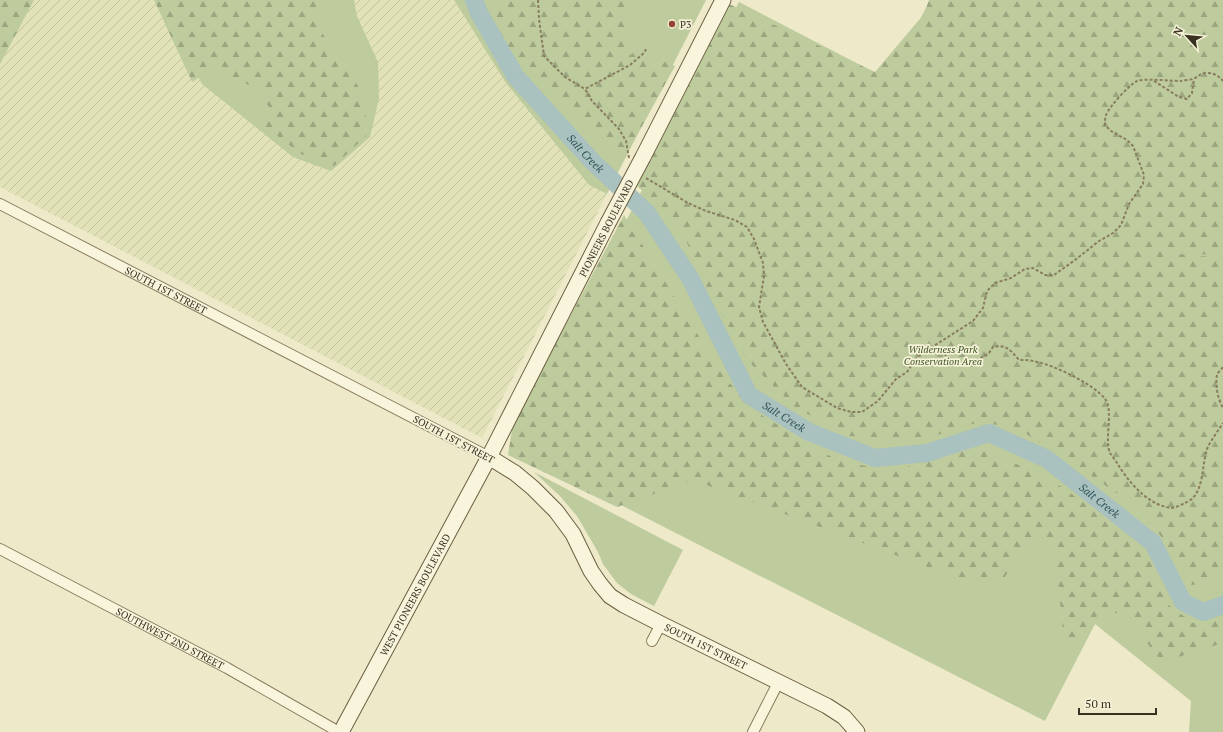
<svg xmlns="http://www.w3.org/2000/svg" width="1223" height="732" font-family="'PT Serif',serif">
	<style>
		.farmland { fill: url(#farmland-furrows) }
		.green { fill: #bdcb9d }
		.forest { fill: url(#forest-firs) }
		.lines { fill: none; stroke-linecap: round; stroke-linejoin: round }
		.river { stroke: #a9c1bf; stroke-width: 18 }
		.street-casing { stroke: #897d5e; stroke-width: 12 }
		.secondary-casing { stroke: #6b5e41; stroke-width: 17 }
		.path { stroke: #897d5e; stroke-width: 2; stroke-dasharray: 3 2; stroke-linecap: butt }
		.street { stroke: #f8f5dc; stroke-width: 10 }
		.secondary { stroke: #f8f5dc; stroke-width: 15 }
		.secondary-bridge-casing { stroke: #6b5e41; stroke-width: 17; stroke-linecap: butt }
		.secondary-bridge { stroke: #f8f5dc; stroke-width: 15 }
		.poi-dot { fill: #954331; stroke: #f5f2d8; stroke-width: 1.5 }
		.labels { text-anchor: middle; stroke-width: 3.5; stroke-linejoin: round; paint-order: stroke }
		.poi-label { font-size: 10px; fill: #3a3221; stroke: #f5f2d8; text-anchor: start }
		.street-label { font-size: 10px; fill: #3a3221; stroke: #f5f2d8 }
		.park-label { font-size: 10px; font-style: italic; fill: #415529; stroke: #f5f2d8 }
		.water-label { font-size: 11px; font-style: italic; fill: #315459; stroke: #f5f2d8 }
	</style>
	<defs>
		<pattern id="farmland-furrows" width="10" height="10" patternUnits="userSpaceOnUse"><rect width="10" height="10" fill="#e1e2b7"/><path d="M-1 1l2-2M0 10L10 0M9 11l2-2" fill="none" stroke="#c2c29d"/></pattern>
		<pattern id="forest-firs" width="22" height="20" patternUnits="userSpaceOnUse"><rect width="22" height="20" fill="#bdcb9d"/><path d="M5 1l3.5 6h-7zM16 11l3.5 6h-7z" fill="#9ba580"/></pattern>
	</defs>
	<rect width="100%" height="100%" fill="#ede9c9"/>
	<path class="farmland" d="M 31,0 L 161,0 L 378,62 L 357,16 L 354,0 L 454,0 L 506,83 L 589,185 L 607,194 L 482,438 L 0,187 L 0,62 Z"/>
	<g class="green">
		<path d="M 161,0 L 354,0 L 357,16 L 378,62 L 379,98 L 370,137 L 331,171 L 293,157 L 202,84 L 167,19 Z"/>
		<path d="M 454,0 L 706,0 L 607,194 L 589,185 L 506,83 Z"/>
		<path d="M 930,0 L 1223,0 L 1223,732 L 1189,732 L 1191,701 L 1095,624 L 1045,721 L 509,448 L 739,2 L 889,80 Z"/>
		<path d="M 534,472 L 683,550 L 654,606 L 631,594 L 617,583 L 603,564 L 598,552 L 577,516 L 560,496 Z"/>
	</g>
	<g class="forest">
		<path d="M 0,0 L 34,0 L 0,64 Z"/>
		<path d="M 154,0 L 161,0 L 163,5 L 170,4 L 169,0 L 319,0 L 316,24 L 366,98 L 366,136 L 334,166 L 301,154 L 266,127 L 269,107 L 257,89 L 214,68 L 192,82 Z"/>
		<path d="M 490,0 L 636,0 L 626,18 L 630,55 L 636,51 L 675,66 L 623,161 L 583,118 L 540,84 L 502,43 L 498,22 Z"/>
		<path d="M 929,0 L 1223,0 L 1223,256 L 1099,245 L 1199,256 L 1223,258 L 1223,568 L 1208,583 L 1191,585 L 1163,539 L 1138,508 L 1083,470 L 1017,428 L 979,422 L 921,440 L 850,436 L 796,408 L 747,360 L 703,280 L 679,224 L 637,186 L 729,4 L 875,72 L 924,14 Z"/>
		<path d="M 624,215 L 724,377 L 758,413 L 835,459 L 891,472 L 962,450 L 991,451 L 1062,487 L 1138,542 L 1151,561 L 1166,603 L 1193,623 L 1212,623 L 1223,616 L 1223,643 L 1162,662 L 1123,612 L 1097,616 L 1065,656 L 1056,557 L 1034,534 L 1002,581 L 968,582 L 693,480 L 617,507 L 508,455 L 513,424 Z"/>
	</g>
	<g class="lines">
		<path class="river" id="s1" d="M 474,0 L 479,13 L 516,77 L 592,161 L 647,213 L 690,278 L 749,395 L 809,432 L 875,458 L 927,453 L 989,433 L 1047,459 L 1153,543 L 1183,602 L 1203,612 L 1223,605"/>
		<defs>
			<g id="street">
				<path id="s2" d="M 0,204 L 489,457"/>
				<path id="s3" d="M 0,549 L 227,668 L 339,732"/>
				<path d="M 652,641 L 661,624"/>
				<path d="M 753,732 L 778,683"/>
			</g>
			<g id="secondary">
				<path d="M 643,157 L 723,0"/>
				<path id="s4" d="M 489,457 L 515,473 L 533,488 L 556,511 L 573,534 L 591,571 L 600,584 L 610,596 L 624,605 L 661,624 L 827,706 L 844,717 L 857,732"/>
				<path id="s5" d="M 341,732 L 489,457 L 608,223"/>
			</g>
		</defs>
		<use href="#street" class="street-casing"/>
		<use href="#secondary" class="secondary-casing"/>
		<g class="path">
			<path d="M 538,0 L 539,19 L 544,56 L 565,77 L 585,89"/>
			<path d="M 1154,81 L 1179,97 L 1187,99 L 1192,93 L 1194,79"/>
			<path d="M 629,158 L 626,141 L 619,129 L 592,101 L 585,89 L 630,65 L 645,52 L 646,48"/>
			<path d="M 646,178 L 688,203 L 706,211 L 735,220 L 747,227 L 754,239 L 763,263 L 764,276 L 759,307 L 763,322 L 786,364 L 802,387 L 837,408 L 851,412 L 862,412 L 878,401 L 896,379 L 907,372 L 918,356 L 973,321 L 983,308 L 987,291 L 995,283 L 1011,278 L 1025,269 L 1033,268 L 1045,275 L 1054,275 L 1075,260 L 1099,241 L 1113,233 L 1121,225 L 1129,204 L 1143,184 L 1144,175 L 1133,146 L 1127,140 L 1111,131 L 1105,125 C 1105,121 1105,118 1106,115 C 1109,107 1129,85 1137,81 C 1143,78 1171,81 1181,81 C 1184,80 1189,80 1193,79 C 1198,77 1200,73 1207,73 C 1214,73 1219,76 1223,81"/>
			<path d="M 924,353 L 944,354 L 954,361 L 973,363 L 989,353 L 993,347 C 1007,344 1011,351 1019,360 C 1025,360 1031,360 1037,362 C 1054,365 1095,385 1105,399 C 1114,410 1104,439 1110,453 C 1112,456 1115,460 1117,463 C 1128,481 1147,505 1171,508 C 1175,508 1181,505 1185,503 C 1187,502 1191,500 1193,498 C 1204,485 1202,465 1207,449 C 1211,440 1218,431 1223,423"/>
			<path d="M 1223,367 C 1221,370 1218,372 1217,375 C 1215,386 1218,399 1223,408"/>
		</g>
		<use href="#street" class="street"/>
		<use href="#secondary" class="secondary"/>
		<defs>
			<path id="secondary-bridge" d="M 608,223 L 643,157"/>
		</defs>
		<use href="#secondary-bridge" class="secondary-bridge-casing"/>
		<use href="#secondary-bridge" class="secondary-bridge"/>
	</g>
	<circle class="poi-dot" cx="672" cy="24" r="4"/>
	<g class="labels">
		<g class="poi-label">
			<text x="680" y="28">P3</text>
		</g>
		<g class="street-label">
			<text transform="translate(606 228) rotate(-63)" y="4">PIONEERS BOULEVARD</text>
			<text dy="4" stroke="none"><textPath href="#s2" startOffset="187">SOUTH 1ST STREET</textPath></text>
			<text transform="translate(454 439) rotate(28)" y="4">SOUTH 1ST STREET</text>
			<text dy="4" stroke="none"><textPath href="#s5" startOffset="156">WEST PIONEERS BOULEVARD</textPath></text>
			<text dy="4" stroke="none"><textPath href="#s3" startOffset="192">SOUTHWEST 2ND STREET</textPath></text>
			<text dy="4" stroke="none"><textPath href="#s4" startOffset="296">SOUTH 1ST STREET</textPath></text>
		</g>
		<g class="park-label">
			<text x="943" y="353">Wilderness Park<tspan x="943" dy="12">Conservation Area</tspan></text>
		</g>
		<g class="water-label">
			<text dy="4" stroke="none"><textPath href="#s1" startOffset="191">Salt Creek</textPath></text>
			<text dy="4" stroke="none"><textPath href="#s1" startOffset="527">Salt Creek</textPath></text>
			<text dy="4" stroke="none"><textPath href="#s1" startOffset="875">Salt Creek</textPath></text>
		</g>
	</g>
	<g transform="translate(1187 36) rotate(297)" stroke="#f5f2d8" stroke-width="3" paint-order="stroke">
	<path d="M0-3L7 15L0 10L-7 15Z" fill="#3a3221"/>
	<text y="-6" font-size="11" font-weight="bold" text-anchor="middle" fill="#3a3221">N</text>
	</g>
	<path d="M1079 708v6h77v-6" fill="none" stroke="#3a3221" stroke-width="2"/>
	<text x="1085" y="708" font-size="12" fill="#3a3221" stroke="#f5f2d8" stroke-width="3" paint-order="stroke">50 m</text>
</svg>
